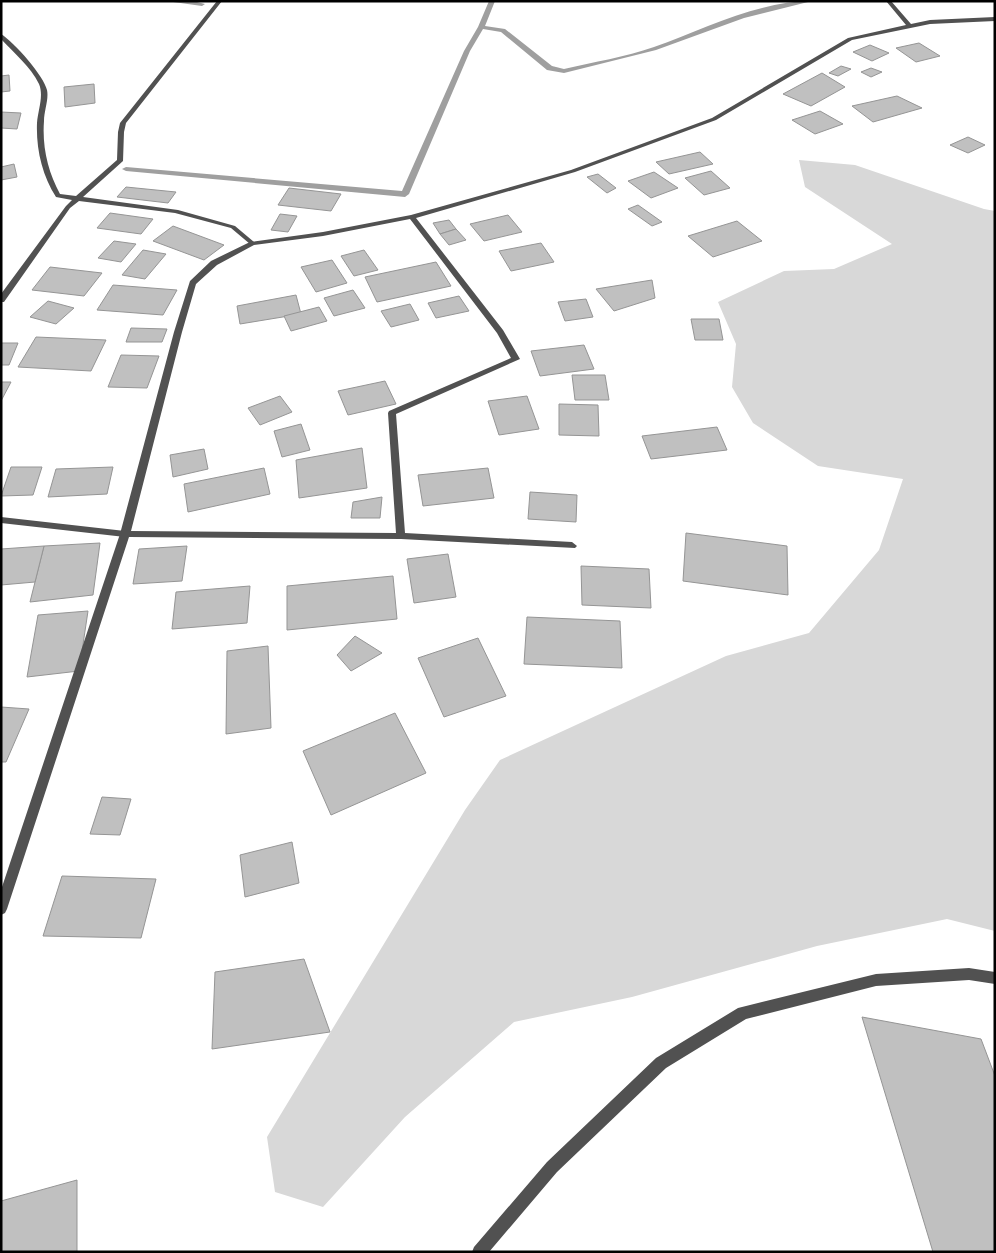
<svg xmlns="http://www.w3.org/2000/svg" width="996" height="1253" font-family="Manrope,sans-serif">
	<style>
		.green { fill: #d8d8d8 }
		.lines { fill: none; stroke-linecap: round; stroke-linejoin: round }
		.stream { fill: #9f9f9f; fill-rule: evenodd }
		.building { fill: #c0c0c0; stroke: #959595 }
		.service { fill: #515151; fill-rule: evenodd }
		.minor { fill: #515151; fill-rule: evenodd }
	</style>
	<rect width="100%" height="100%" fill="#fff"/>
	<path class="green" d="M 799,160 L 855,165 L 984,209 L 995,211 L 995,931 L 947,919 L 817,946 L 632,997 L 514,1022 L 405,1117 L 323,1207 L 275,1192 L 267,1137 L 465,810 L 500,760 L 726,656 L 809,633 L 879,550 L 903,479 L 818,466 L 753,423 L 732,387 L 736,344 L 718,302 L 784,271 L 834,269 L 892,244 L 805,187 Z"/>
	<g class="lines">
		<g class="stream">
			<path d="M 166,1 L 193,1 L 205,4 L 202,6 Z"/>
			<path d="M 489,1 L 495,1 L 485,26 L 505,29 L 552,66 L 564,69 C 594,62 625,57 654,47 C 704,29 758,1 812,1 L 744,18 L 656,50 L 564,73 L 547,70 L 501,32 L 483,29 L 470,51 L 409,194 L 405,197 L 126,171 L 122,169 L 126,167 L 402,191 L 464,51 L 478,27 Z"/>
		</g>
	</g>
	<g class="building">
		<path d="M 919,43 L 940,56 L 916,62 L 896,48 Z"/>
		<path d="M 870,45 L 889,53 L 872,61 L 853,52 Z"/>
		<path d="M 841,66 L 851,69 L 838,76 L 829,73 Z"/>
		<path d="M 871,68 L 882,72 L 871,77 L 861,72 Z"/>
		<path d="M 822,73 L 845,87 L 811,106 L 783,94 Z"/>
		<path d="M 9,75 L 10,91 L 1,92 L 1,76 Z"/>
		<path d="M 94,84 L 95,103 L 65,107 L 64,87 Z"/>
		<path d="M 897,96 L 922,108 L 873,122 L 852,106 Z"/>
		<path d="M 820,111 L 843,124 L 815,134 L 792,120 Z"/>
		<path d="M 1,112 L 21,113 L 17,129 L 1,128 Z"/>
		<path d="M 968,137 L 985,145 L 968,153 L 950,145 Z"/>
		<path d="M 700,152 L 713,164 L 669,174 L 656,162 Z"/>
		<path d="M 14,164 L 17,177 L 1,180 L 1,167 Z"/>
		<path d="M 711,171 L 730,188 L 704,195 L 685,178 Z"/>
		<path d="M 654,172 L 678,188 L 651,198 L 628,181 Z"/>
		<path d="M 598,174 L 616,188 L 607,193 L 587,177 Z"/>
		<path d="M 126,187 L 176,192 L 168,203 L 117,197 Z"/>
		<path d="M 289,188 L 341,194 L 331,211 L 278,205 Z"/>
		<path d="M 638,205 L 662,222 L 652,226 L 628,209 Z"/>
		<path d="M 110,213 L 153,219 L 141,234 L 97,228 Z"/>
		<path d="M 280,214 L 297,216 L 288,232 L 271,230 Z"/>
		<path d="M 508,215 L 522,232 L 484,241 L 470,224 Z"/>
		<path d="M 449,220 L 456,229 L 440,234 L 433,223 Z"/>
		<path d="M 737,221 L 762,241 L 713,257 L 688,236 Z"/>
		<path d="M 173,226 L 224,245 L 204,260 L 153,241 Z"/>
		<path d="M 456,229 L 466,240 L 449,245 L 440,234 Z"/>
		<path d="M 114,241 L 136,244 L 121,262 L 98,258 Z"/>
		<path d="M 541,243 L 554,262 L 511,271 L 499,251 Z"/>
		<path d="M 143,250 L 166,254 L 145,279 L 122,275 Z"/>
		<path d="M 364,250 L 378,270 L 354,276 L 341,256 Z"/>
		<path d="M 332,260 L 347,283 L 316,292 L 301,267 Z"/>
		<path d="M 436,262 L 451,286 L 377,302 L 365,277 Z"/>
		<path d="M 50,267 L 102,273 L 84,296 L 32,290 Z"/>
		<path d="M 652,280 L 655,298 L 614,311 L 596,289 Z"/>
		<path d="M 113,285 L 177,290 L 163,315 L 97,310 Z"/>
		<path d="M 353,290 L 365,308 L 334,316 L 324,298 Z"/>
		<path d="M 296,295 L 301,314 L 240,324 L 237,306 Z"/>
		<path d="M 459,296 L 469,311 L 436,318 L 428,303 Z"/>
		<path d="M 586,299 L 593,317 L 565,321 L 558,302 Z"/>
		<path d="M 48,301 L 74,308 L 56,324 L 30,317 Z"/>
		<path d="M 410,304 L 419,320 L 391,327 L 381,311 Z"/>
		<path d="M 319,307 L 327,321 L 291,331 L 284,316 Z"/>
		<path d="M 691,319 L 719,319 L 723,340 L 695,340 Z"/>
		<path d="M 131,328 L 167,329 L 162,342 L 126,342 Z"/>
		<path d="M 36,337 L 106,340 L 91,371 L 18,367 Z"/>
		<path d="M 1,343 L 18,343 L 9,365 L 1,365 Z"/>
		<path d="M 584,345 L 594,369 L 540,376 L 531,351 Z"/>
		<path d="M 121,355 L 159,356 L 147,388 L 108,387 Z"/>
		<path d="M 572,375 L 605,375 L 609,400 L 575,400 Z"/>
		<path d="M 385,381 L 396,404 L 348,415 L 338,391 Z"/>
		<path d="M 1,382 L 11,382 L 1,401 Z"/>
		<path d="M 280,396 L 292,412 L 260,425 L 248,408 Z"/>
		<path d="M 527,396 L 539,429 L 499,435 L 488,401 Z"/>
		<path d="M 559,404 L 598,405 L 599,436 L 559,435 Z"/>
		<path d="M 301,424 L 310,450 L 282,457 L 274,431 Z"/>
		<path d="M 717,427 L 727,450 L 651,459 L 642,436 Z"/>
		<path d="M 362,448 L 367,488 L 299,498 L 296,460 Z"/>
		<path d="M 204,449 L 208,469 L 173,477 L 170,455 Z"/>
		<path d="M 11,467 L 42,467 L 33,495 L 1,496 Z"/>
		<path d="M 113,467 L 107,494 L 48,497 L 56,469 Z"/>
		<path d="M 264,468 L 270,494 L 188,512 L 184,484 Z"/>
		<path d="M 488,468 L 494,498 L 423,506 L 418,475 Z"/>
		<path d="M 530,492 L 577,495 L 576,522 L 528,519 Z"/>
		<path d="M 382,497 L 380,518 L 351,518 L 353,502 Z"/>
		<path d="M 686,533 L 787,546 L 788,595 L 683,581 Z"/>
		<path d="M 100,543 L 93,595 L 30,602 L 44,546 Z"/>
		<path d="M 44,546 L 35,582 L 1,585 L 1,549 Z"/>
		<path d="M 187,546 L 182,581 L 133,584 L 139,549 Z"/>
		<path d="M 448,554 L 456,597 L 414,603 L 407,559 Z"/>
		<path d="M 581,566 L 649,569 L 651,608 L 582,605 Z"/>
		<path d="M 393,576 L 397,619 L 287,630 L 287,586 Z"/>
		<path d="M 250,586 L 247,623 L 172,629 L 176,592 Z"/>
		<path d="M 88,611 L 79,671 L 27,677 L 38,615 Z"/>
		<path d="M 527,617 L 620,621 L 622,668 L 524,664 Z"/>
		<path d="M 355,636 L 382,653 L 351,671 L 337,655 Z"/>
		<path d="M 478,638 L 506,696 L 444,717 L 418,658 Z"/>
		<path d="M 268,646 L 271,728 L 226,734 L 227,651 Z"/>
		<path d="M 1,707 L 29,709 L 6,762 L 1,762 Z"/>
		<path d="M 395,713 L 426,773 L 331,815 L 303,751 Z"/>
		<path d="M 102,797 L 131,799 L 120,835 L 90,834 Z"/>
		<path d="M 292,842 L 299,883 L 245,897 L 240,855 Z"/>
		<path d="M 62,876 L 156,879 L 141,938 L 43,936 Z"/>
		<path d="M 304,959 L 330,1032 L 212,1049 L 215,972 Z"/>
		<path d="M 862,1017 L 981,1039 L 995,1076 L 995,1252 L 933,1252 Z"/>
		<path d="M 77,1180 L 77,1252 L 1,1252 L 1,1201 Z"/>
	</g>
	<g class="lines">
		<g class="service">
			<path d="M 217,1 L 222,1 L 126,123 L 124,132 L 123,161 L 83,197 L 178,210 L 235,226 L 254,242 L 254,244 L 250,244 L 231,228 L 175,213 L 79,201 L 70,208 L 4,302 L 1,302 L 1,294 L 66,206 L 72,200 L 56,197 C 42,175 36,149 37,123 C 38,110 44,96 39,84 C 31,67 14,53 1,39 L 1,34 C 14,42 44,76 47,90 C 49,99 44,111 44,121 C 42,147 48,172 60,194 L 76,196 L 117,160 L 118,132 L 120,123 Z"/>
			<path d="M 1,517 L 125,531 L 130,534 L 125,537 L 1,523 Z"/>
			<path d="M 969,968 L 995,972 L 995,984 L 969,980 L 876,986 L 746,1019 L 666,1068 L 557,1172 L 489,1252 L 472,1252 L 474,1247 L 547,1162 L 656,1058 L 738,1008 L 876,974 Z"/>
		</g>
		<path class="minor" d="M 886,1 L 891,1 L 911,24 L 930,20 L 995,17 L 995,21 L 930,24 L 852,40 L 716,120 L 575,172 L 416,218 L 503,330 L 520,359 L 396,414 L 405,533 L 572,542 L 577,546 L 575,548 L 401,539 L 129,537 L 7,909 L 5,913 L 1,915 L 1,890 L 120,534 L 174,332 L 190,281 L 211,261 L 250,242 L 323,232 L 411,215 L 571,170 L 712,118 L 848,38 L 906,25 ZM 410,219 L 497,333 L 511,358 L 389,411 L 388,413 L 396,533 L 131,531 L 182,332 L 196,284 L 217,265 L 254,245 L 323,236 Z"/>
	</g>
	<rect width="996" height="1253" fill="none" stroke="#000000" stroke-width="5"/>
</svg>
